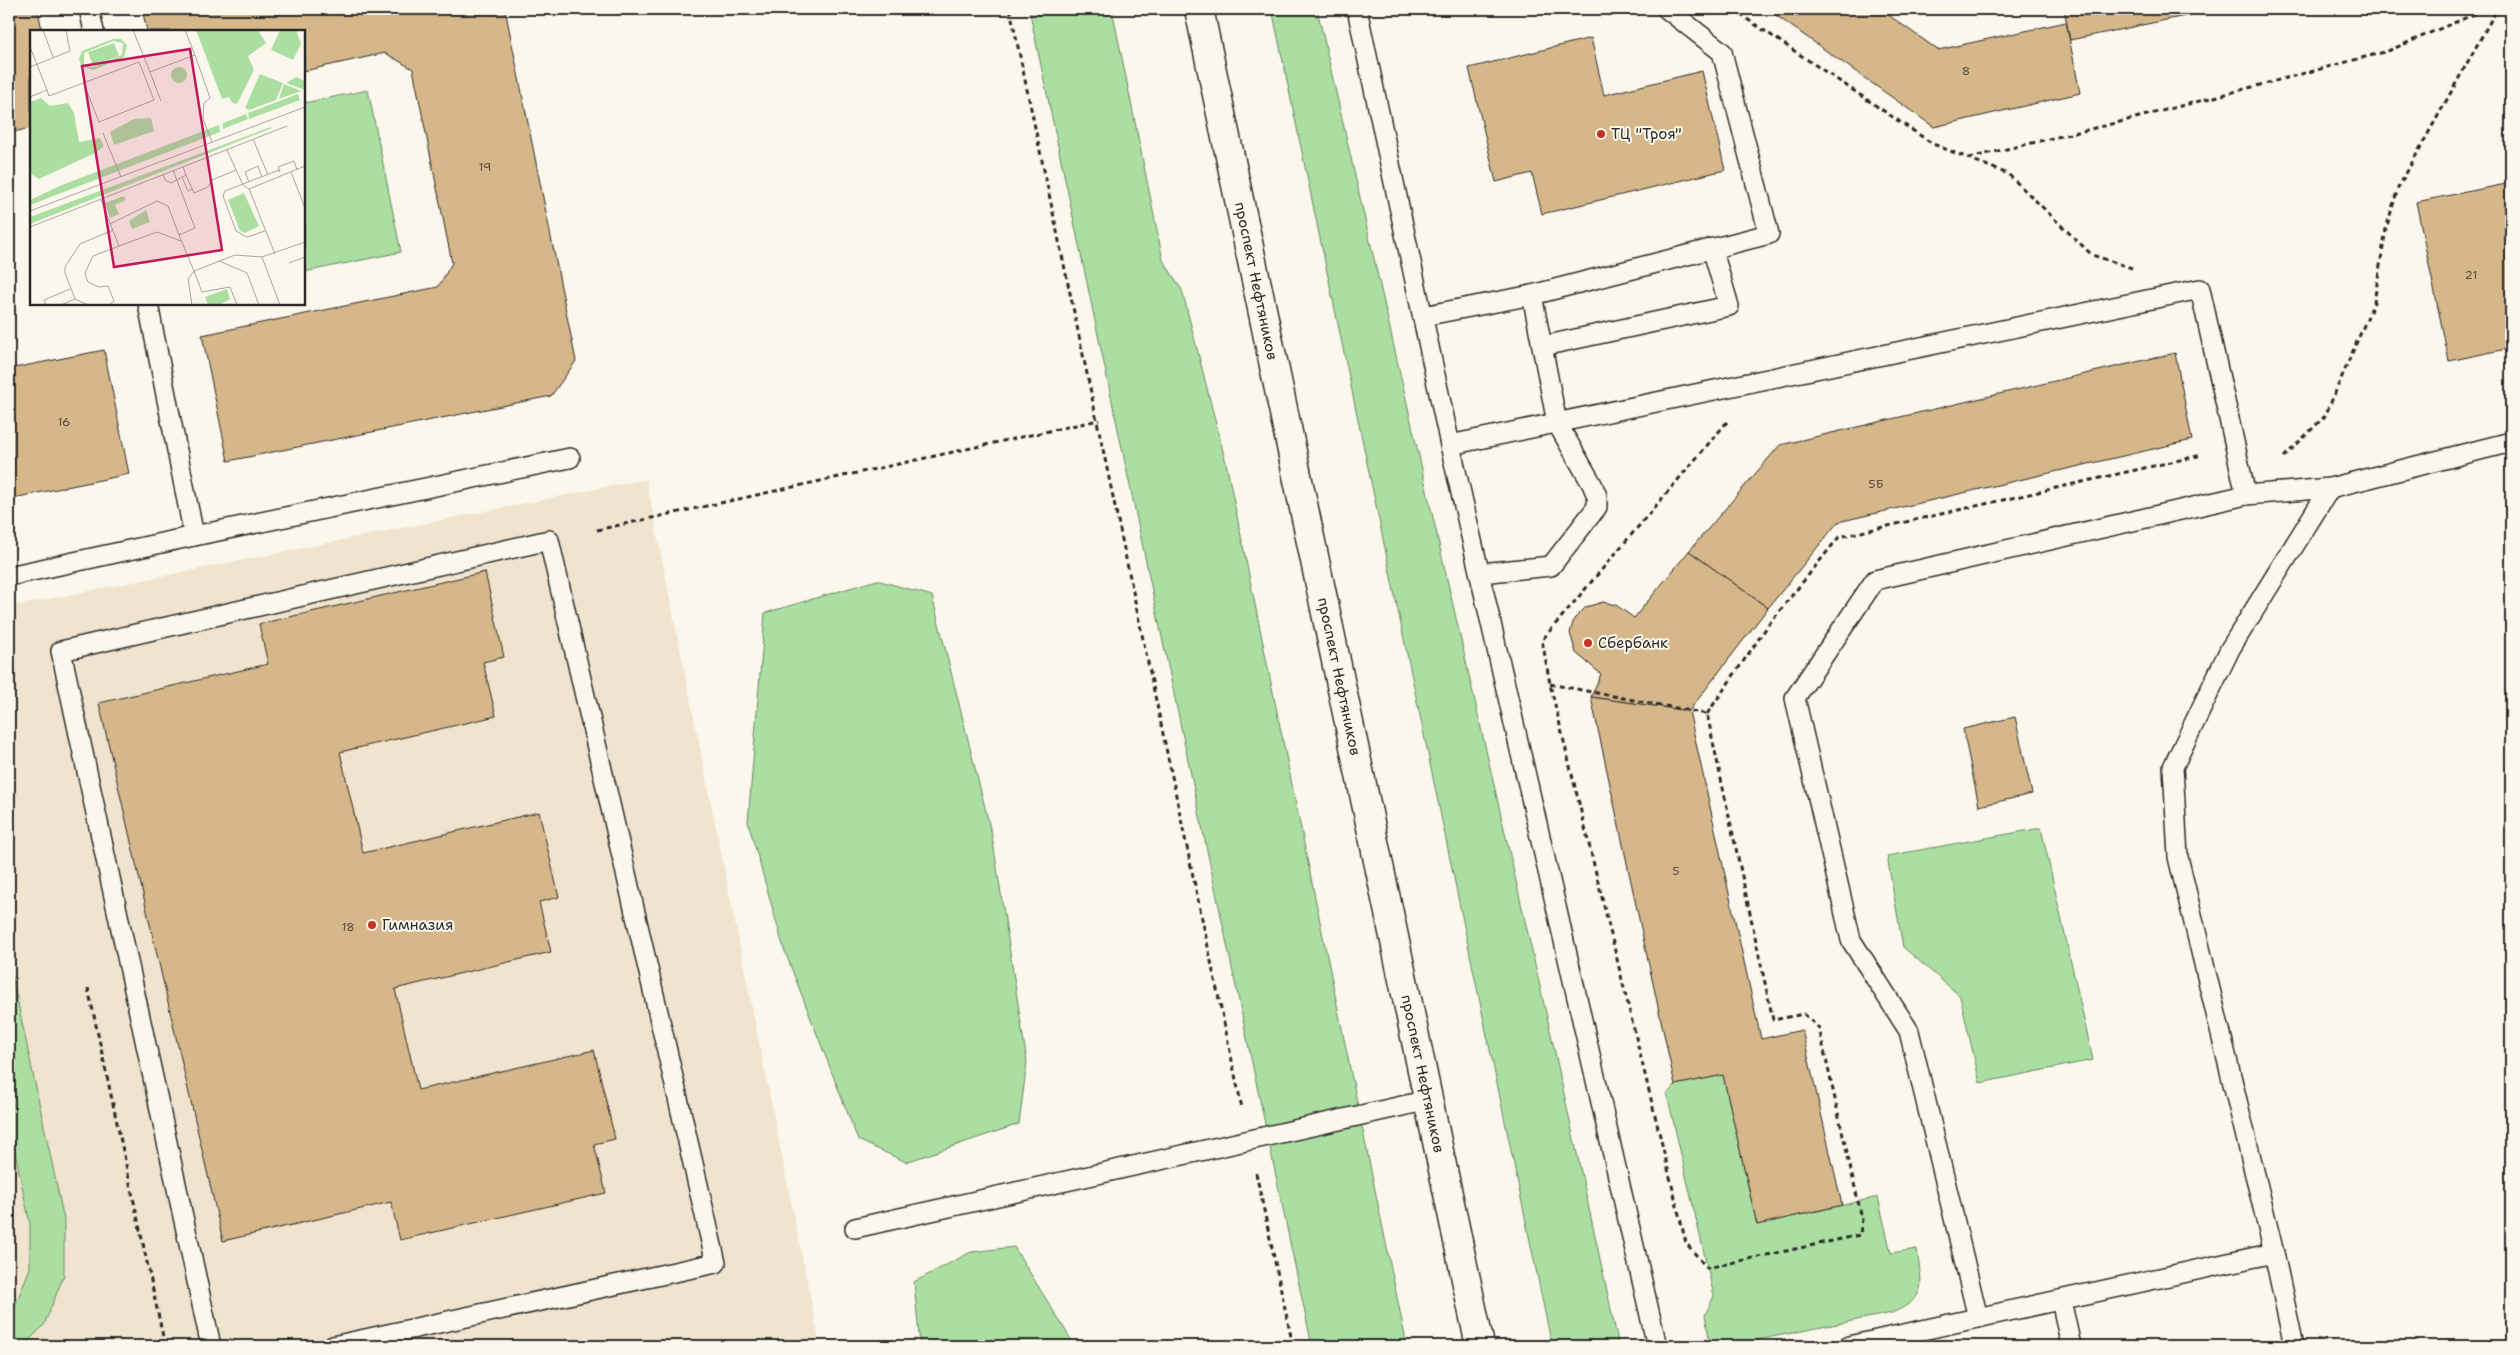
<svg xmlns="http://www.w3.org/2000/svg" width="2520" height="1355" font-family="'Shantell Sans',sans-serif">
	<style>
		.built { fill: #f0e4ce }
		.green { fill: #abdfa1; stroke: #6b8566 }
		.building { fill: #d6b789; stroke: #2b2b2b }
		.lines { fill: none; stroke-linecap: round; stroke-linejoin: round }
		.lane-casing { stroke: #2b2b2b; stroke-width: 22 }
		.secondary-casing { stroke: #2b2b2b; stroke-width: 31 }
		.path { stroke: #2b2b2b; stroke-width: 3; stroke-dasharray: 5 4; stroke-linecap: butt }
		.lane { stroke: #fbf7ec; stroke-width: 19 }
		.secondary { stroke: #fbf7ec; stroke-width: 28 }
		.poi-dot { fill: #c8321e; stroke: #fbf7ec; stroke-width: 2 }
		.labels { text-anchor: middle; stroke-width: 4; stroke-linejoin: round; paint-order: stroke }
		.number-label { font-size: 12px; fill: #564e42 }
		.poi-label { font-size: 15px; fill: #2b2b2b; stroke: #fbf7ec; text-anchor: start }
		.street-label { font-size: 15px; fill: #2b2b2b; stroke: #fbf7ec }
		.inset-road { fill: none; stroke: #a8a59f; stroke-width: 1 }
		.view { fill: #c2185b; fill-opacity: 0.15; stroke: #c2185b; stroke-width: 2.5 }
		.inset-edge { fill: none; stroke: #2b2b2b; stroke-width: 2.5 }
	</style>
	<rect width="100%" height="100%" fill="#fbf7ec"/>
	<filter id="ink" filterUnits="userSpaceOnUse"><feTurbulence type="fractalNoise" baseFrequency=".02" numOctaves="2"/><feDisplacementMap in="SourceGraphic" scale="10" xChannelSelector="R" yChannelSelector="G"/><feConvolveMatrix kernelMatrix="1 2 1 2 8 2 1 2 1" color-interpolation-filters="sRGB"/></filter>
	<g filter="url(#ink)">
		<path class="built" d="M 646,479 L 820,1346 L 9,1346 L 9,607 Z"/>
		<g class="green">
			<path d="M 1029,9 L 1112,9 L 1163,260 L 1182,290 L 1226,463 L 1407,1346 L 1312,1346 Z"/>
			<path d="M 1272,9 L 1317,9 L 1552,1039 L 1619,1346 L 1552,1346 Z"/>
			<path d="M 368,90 L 401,252 L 304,272 L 304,103 Z"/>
			<path d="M 877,580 L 932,596 L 992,836 L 1027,1062 L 1019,1124 L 906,1162 L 858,1140 L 784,949 L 748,822 L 765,613 Z"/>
			<path d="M 2041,828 L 2093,1060 L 1980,1083 L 1960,996 L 1903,947 L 1887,856 Z"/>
			<path d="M 9,961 L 64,1220 L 64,1275 L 44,1325 L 23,1346 L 9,1346 L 9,1312 L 15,1306 L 30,1268 L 30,1224 L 9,1124 Z"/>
			<path d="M 1723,1075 L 1757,1225 L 1878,1197 L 1891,1253 L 1917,1249 C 1921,1285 1930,1296 1892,1313 L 1727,1346 L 1710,1343 L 1705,1315 L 1714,1296 L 1667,1094 L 1675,1085 Z"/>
			<path d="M 1014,1247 L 1075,1346 L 920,1346 L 914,1282 L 971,1252 Z"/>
		</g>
		<g class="building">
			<path d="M 9,9 L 38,9 L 42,31 L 31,31 L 31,128 L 9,133 Z"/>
			<path d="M 142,9 L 505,9 L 576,361 L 551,396 L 228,461 L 202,335 L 438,287 L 452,263 L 413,69 L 385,53 L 304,71 L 304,31 L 147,31 Z"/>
			<path d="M 1767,9 L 1880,9 L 1938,50 L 2066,22 L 2080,93 L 1934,127 Z"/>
			<path d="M 2064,9 L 2219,9 L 2070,40 Z"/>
			<path d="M 1591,38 L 1604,95 L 1702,71 L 1725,170 L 1542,214 L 1532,173 L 1496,182 L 1469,68 Z"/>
			<path d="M 2511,183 L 2511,348 L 2449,361 L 2416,202 Z"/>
			<path d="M 104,350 L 129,474 L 9,499 L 9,369 Z"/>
			<path d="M 2175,353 L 2192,440 L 1838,522 L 1768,608 L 1689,551 L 1780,445 Z"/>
			<path d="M 1689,551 L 1768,608 L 1689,711 L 1591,697 L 1601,674 L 1576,653 L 1570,633 L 1574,619 L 1586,607 L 1603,602 L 1616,605 L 1634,618 Z"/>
			<path d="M 485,572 L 504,657 L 483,662 L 496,716 L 340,752 L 363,853 L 539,812 L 559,897 L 539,902 L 551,952 L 395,989 L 418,1090 L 594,1050 L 615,1139 L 594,1144 L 606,1193 L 400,1240 L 391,1202 L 223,1241 L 99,703 L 268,664 L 259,624 Z"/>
			<path d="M 1591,697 L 1689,711 L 1761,1039 L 1802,1030 L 1842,1205 L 1757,1225 L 1723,1075 L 1675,1085 Z"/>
			<path d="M 2015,717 L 2032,794 L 1979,806 L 1963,729 Z"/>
		</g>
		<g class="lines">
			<defs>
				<g id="lane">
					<path d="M 89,9 L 94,31"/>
					<path d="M 1357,9 L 1450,445 L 1657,1346"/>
					<path d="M 1532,295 L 1769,234 L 1722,52 L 1667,9"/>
					<path d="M 148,304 L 194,536 L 570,458"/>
					<path d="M 1423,316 L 1532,295 L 1557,423 L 1592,484 L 1597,496 L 1597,507 L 1551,566 L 1480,573"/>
					<path d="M 1543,346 L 1729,306 L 1712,248"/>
					<path d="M 1450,445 L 2200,289 L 2246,495 L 2330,488 L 2511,442"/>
					<path d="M 9,576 L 194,536"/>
					<path d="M 855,1228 L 1429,1100"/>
					<path d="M 2274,1253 L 2178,857 L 2173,767 L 2230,649 L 2330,488"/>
					<path d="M 2061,1300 L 2071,1346"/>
					<path d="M 1978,1318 L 1909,1031 L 1851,940 L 1795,698 L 1875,580 L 2246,495"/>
					<path d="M 211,1346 L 61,651 L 549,540 L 716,1263 L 333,1346"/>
					<path d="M 1849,1346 L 2274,1253 L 2294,1346"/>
				</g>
				<g id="secondary">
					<path id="s1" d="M 1199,9 L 1480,1346"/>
				</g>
			</defs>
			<use href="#lane" class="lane-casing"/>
			<use href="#secondary" class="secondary-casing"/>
			<g class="path">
				<path d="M 1010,9 L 1242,1108"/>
				<path d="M 1732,9 L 1933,144 L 2008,174 L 2092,255 L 2132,268"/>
				<path d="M 1969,158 L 2124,121 L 2388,51 L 2486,9"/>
				<path d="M 2284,457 L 2325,416 L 2374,302 L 2386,229 L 2398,188 L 2497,9"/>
				<path d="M 597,530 L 1099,420"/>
				<path d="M 1550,684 L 1707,714 L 1773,1020 L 1804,1014 L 1819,1028 L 1862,1219 L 1860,1235 L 1707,1268 L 1686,1243 L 1550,684 L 1542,640 L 1727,422"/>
				<path d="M 1707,714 L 1769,624 L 1839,537 L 2202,455"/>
				<path d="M 88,988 L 165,1346"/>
				<path d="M 1256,1173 L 1293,1346"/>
			</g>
			<use href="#lane" class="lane"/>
			<use href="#secondary" class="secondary"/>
		</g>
	</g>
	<g class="poi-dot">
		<circle cx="1601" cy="134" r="5"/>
		<circle cx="1588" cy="643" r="5"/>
		<circle cx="372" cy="925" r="5"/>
	</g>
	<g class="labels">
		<g class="number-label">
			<text x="1966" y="75">8</text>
			<text x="485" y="171">19</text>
			<text x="2471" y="279">21</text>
			<text x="64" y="426">16</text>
			<text x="1876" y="488">5Б</text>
			<text x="1676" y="875">5</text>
			<text x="348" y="931">18</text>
		</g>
		<g class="poi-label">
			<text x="1611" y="139">ТЦ "Троя"</text>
			<text x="1598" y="648">Сбербанк</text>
			<text x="382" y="930">Гимназия</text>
		</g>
		<g class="street-label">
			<text dy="5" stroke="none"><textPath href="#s1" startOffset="278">проспект Нефтяников</textPath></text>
			<text dy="5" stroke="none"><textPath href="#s1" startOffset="682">проспект Нефтяников</textPath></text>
			<text dy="5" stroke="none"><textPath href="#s1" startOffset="1088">проспект Нефтяников</textPath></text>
		</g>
	</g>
	<g transform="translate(30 30)">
		<rect width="275" height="275" fill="#fbf7ec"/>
		<path d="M 166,0 L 228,0 L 236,13 L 218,26 L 224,40 L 207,74 L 202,73 L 199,67 L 192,69 ZM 250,0 L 266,0 L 271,14 L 263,30 L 241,20 ZM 83,9 L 91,9 L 97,15 L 94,27 L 64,40 L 52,37 L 49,29 L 52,21 ZM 83,11 L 93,13 L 92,25 L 63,37 L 54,35 L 54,23 ZM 84,13 L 89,26 L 63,36 L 58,22 ZM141 45a8 8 0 1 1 16 0a8 8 0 1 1-16 0ZM 230,44 L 253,53 L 246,70 L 219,80 L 215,78 ZM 266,47 L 275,51 L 275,60 L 256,53 ZM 254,54 L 271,61 L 249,69 ZM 268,64 L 270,70 L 219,89 L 218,83 ZM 11,68 L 20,76 L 38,73 L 44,83 L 49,112 L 70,108 L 74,116 L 65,123 L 9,149 L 0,143 L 0,72 ZM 216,84 L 218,89 L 193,99 L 193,93 ZM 121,88 L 124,101 L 84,115 L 80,102 L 104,89 ZM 189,95 L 190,102 L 0,175 L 0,170 L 32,155 ZM 241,97 L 242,98 L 0,194 L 0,187 ZM 214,163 L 229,196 L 215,203 L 210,201 L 198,170 ZM 94,166 L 96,170 L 85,175 L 89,184 L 80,188 L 75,173 ZM 116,180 L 120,192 L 102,199 L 99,191 ZM 197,259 L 200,269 L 189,275 L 178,275 L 175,267 Z" fill="#abdfa1" fill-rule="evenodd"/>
		<path class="inset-road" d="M 13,0 L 23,27M 103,0 L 120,42M 155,0 L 165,25M 0,17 L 17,60 L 0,67M 0,37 L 40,21 L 36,0M 17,60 L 19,66 L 109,32 L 124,70 L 69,92 L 54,54M 131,71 L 120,42 L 165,25 L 180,68 L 174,73 L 173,89 L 182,112M 73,103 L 91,147M 223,109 L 238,145M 197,120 L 213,155 L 219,159 L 245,224M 143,140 L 165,198 L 149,205 L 164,241 L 205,225 L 232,227 L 275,212M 250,142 L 248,137 L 264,131 L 267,140M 261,142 L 275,178M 133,144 L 135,150 L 141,153 L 156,145 L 153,137M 156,145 L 164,163 L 178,157 L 182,150 L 206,140M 152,147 L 158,161 L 162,159M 219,152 L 215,142 L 228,136 L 232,147M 219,159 L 275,136M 71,170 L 89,216 L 63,226 L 55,243 L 58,252 L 69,257 L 78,256 L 84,271 L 79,275M 0,181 L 275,77M 80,194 L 127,171 L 138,176 L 149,205M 0,197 L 257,96M 235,201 L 217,207 L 206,201 L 193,166 L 195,161 L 249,140M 89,216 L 127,202 L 151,211M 232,227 L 250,275M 189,231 L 217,243 L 229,275M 259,233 L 275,227M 16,275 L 14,270 L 40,259M 31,275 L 45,269M 58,275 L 45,269 L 35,243 L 35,237 L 50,214 L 83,200M 162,275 L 158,249 L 164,241 L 172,262 L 200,257 L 207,275"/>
		<path class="view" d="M 160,19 L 192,220 L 84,237 L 52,36 Z"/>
		<rect width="275" height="275" class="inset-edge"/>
	</g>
	<rect width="2520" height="1355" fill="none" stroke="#fbf7ec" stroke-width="30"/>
	<rect x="15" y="15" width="2490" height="1325" fill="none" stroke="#2b2b2b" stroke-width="2" filter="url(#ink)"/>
</svg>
